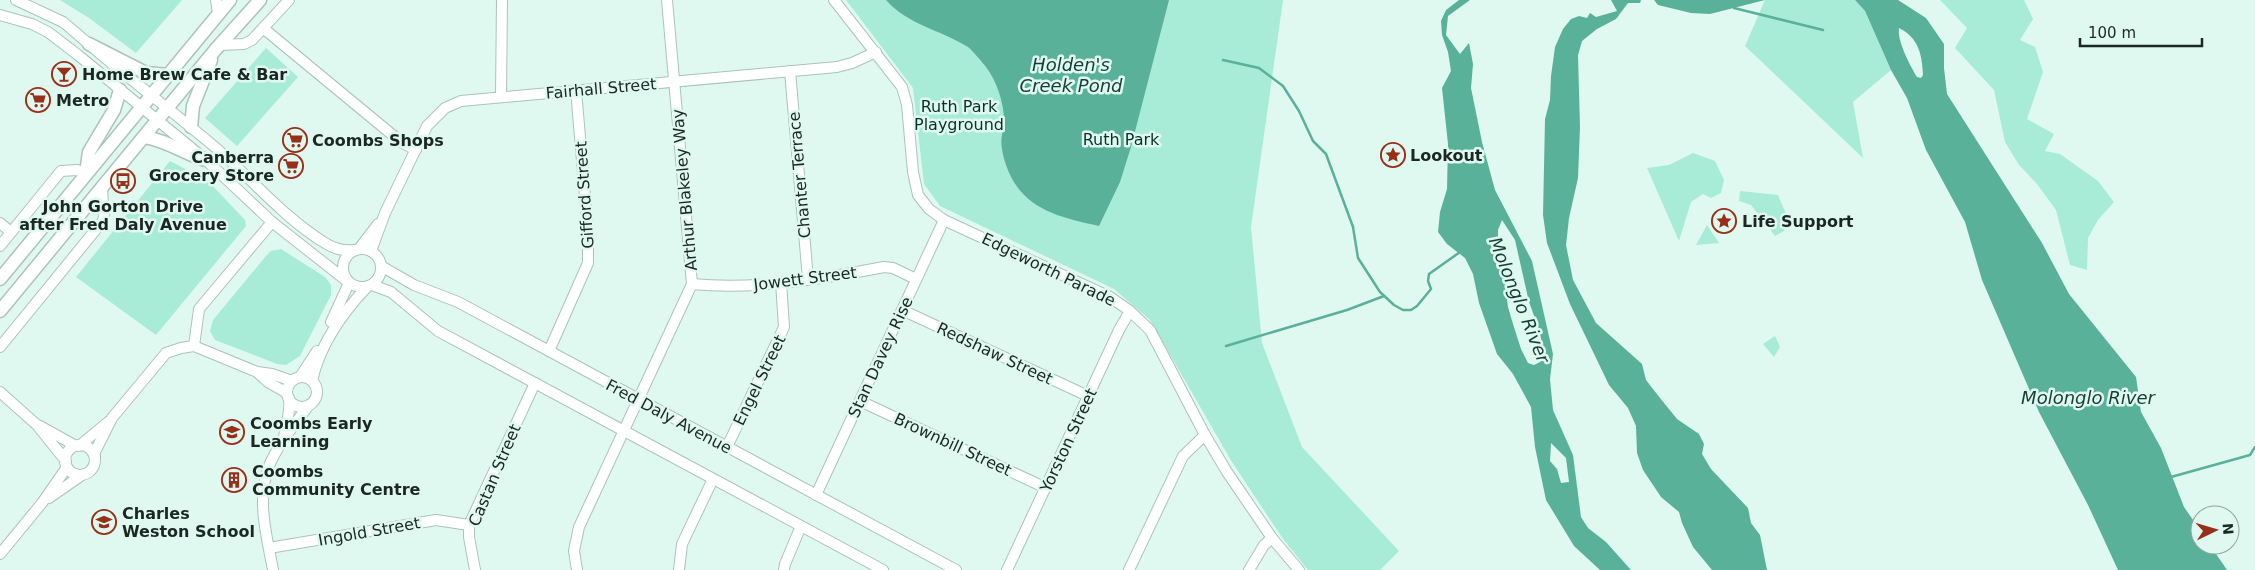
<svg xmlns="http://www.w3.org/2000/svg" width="2255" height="570" font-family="'DejaVu Sans',sans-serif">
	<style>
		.green { fill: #a8ebd7 }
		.water { fill: #5ab199; fill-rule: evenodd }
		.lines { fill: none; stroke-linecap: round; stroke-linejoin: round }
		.stream { stroke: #5ab199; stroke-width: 2.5 }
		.minor-casing { stroke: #abc3bb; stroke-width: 12 }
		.major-casing { stroke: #abc3bb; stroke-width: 15 }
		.minor { stroke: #fff; stroke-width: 10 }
		.major { stroke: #fff; stroke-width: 12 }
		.labels { text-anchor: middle; stroke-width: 5; stroke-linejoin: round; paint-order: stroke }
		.poi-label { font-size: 16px; font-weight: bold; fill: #1c2623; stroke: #dff9f1; text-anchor: start }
		.street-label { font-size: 16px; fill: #1c2623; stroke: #dff9f1 }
		.park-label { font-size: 16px; fill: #073128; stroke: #dff9f1 }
		.water-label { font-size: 18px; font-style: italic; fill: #153d33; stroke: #dff9f1 }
	</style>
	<rect width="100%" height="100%" fill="#dff9f1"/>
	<g class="green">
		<path d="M 60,0 L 182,0 L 136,53 L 89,18 Z"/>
		<path d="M 846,0 L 1283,0 L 1251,227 L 1262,343 L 1302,447 L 1399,551 L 1380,570 L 1308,570 L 1283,539 L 1232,462 L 1150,320 L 1114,289 L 940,206 L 924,184 L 913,88 Z"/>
		<path d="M 1765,0 L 1855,0 L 1865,11 L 1891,70 L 1853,102 L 1863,158 L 1745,46 Z"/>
		<path d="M 1940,0 L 2024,0 L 2033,19 L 2020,40 L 2035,47 L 2043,72 L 2027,119 L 2054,134 L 2045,151 L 2060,154 L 2098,181 L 2114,202 L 2098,220 L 2088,238 L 2087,270 L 2070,265 L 2056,210 L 2037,184 L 2019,165 L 2005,142 L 1994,90 L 1955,48 L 1967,28 Z"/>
		<path d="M 266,48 L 298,77 L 237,146 L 205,118 Z"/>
		<path d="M 1693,153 L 1715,161 L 1724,180 L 1721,193 L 1711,198 L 1703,194 L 1691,202 L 1679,241 L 1647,168 L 1669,165 Z"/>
		<path d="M 170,161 L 208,181 L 245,220 L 246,226 L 156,335 L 76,277 Z"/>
		<path d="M 1740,191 L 1778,195 L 1786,214 L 1784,231 L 1775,236 L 1751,205 L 1739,201 Z"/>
		<path d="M 1707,225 L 1719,243 L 1696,245 Z"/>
		<path d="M 281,249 L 325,277 L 331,285 L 331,295 L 300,356 L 286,365 L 277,364 L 215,340 L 210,331 L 213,320 L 266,256 L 271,251 Z"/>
		<path d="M 1775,336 L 1780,347 L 1774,357 L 1763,344 Z"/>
	</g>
	<g class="water">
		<path d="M 886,0 L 1169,0 L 1131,147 L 1120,182 L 1099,226 C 1058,217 1021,209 1006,165 C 1003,156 1000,144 1002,135 C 1002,131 1004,128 1004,124 C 1005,106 997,81 986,67 C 981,61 974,52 968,47 C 941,30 908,25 886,0 Z"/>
		<path d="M 1459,0 L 1470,0 L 1448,16 L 1446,35 L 1460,54 L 1469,43 L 1473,64 L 1471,88 L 1482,142 L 1495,190 L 1532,261 L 1553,354 L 1550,379 L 1553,410 L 1573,455 L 1581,517 L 1588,528 L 1606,542 L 1631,570 L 1600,570 L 1574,546 L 1546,500 L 1535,447 L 1531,407 L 1513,374 L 1497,354 L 1479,303 L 1473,274 L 1465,258 L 1447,244 L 1438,232 L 1440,212 L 1447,189 L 1448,144 L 1442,88 L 1451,71 L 1448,52 L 1442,35 L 1441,21 L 1446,10 ZM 1502,220 L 1515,240 L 1529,302 L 1539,329 L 1544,353 L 1540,362 L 1534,365 L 1528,363 L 1521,349 L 1513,324 L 1508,307 L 1505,284 L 1498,264 L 1498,230 ZM 1551,443 L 1566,458 L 1569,482 L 1561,483 L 1557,469 L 1550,461 Z"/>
		<path d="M 1611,0 L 1641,0 L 1640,3 L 1628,3 L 1616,19 L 1597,29 L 1582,41 L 1578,55 L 1580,127 L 1578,178 L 1569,218 L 1566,245 L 1573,280 L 1596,323 L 1642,364 L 1646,380 L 1660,398 L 1677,419 L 1699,434 L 1704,444 L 1702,454 L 1711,469 L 1748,508 L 1751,523 L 1760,535 L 1767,570 L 1712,570 L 1693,547 L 1682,523 L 1679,512 L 1661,497 L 1643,470 L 1637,453 L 1636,426 L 1628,408 L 1609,385 L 1570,304 L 1547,243 L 1543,215 L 1545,119 L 1550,100 L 1551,76 L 1555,47 L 1563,29 L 1571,19 L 1579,16 L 1587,18 L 1590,13 L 1596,17 L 1617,11 Z"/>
		<path d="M 1654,0 L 1765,0 L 1710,14 L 1691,13 L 1658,5 Z"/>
		<path d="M 1855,0 L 1898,0 L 1926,18 L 1944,44 L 1944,68 L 1947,94 L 2042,243 L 2069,294 L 2136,377 L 2141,412 L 2161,448 L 2184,507 L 2200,530 L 2200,545 L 2210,545 L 2227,570 L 2118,570 L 2088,505 L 2039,412 L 1982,280 L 1965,222 L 1926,150 L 1907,98 L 1891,70 L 1865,11 ZM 1899,28 C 1919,38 1922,55 1923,75 L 1921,78 L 1917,77 C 1910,65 1897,41 1899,28 Z"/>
	</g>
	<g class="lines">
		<g class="stream">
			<path d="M 1734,8 L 1823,30"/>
			<path d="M 1223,60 L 1259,68 L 1283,86 L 1299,111 L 1313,141 L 1326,154 L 1353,227 L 1358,258 L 1380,292 L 1394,305 L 1403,310 L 1411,310 L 1417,306 L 1431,289 L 1428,281 L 1429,274 L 1460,252"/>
			<path d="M 1226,346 L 1347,310 L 1384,296"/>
			<path d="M 2171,477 L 2250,455 L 2255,447"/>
		</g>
		<defs>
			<g id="minor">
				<path d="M 16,0 L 63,22 L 75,32 C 121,73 170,109 216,148 C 253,180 283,217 325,243 C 335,249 342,251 354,250"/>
				<path d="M 216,0 L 218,13"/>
				<path d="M 834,0 L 902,87 L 907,105 L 913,172 L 918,195 L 929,209 L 944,220 L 1110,297 L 1130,311 L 1150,330 L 1205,435 L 1227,472 L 1272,538 L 1299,570"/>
				<path d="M 0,15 L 32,24 L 48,32 L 78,55 L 206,160 L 272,222 L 347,281"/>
				<path d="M 263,28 L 401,142 L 416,150"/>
				<path d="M 219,45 L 244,44 L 252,40 L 289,0"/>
				<path d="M 790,71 L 808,279"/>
				<path d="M 501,97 L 502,0"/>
				<path d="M 0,223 L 11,232"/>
				<path d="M 0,246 L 61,171 L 77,170 L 86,173"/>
				<circle cx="362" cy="268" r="19"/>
				<path d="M 359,249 L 378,224"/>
				<path d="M 371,251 L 385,213 L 427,126 L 445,108 L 461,101 L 837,67 L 852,63 L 876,52"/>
				<path d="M 381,266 L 414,285 L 458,302 L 956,570"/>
				<path d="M 692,284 C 756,290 821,279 884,267 L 893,268 L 916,279"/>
				<path d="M 372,285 L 391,292 L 438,331 L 883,570"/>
				<path d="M 902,310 L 1088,396"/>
				<path d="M 331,322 L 349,283"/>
				<path d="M 194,346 L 199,309 L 272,222"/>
				<path d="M 0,347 L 102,222 L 104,217 L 102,189"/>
				<path d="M 549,351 L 588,263 L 588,232 L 576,90"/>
				<path d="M 257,372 L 268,382 L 287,393"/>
				<path d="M 300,377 L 317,351"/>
				<circle cx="302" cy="392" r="15"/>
				<path d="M 312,381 C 319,346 343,312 367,287"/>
				<path d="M 0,392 L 37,425 L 66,461"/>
				<path d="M 860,401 L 1046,488"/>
				<path d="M 40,426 L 76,446"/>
				<path d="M 284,437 C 286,424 291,411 289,398"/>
				<circle cx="80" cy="460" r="15"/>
				<path d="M 79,446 L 108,422"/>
				<path d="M 727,447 L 784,327 L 781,282"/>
				<path d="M 95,457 L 94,454 L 112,418 L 166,353 L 181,348 L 194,346 L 257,372 L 272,374 L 292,381"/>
				<path d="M 816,495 L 944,220"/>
				<path d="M 49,498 L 82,475"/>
				<path d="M 269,548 L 436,520 L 469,525"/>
				<path d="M 0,554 L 42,503 L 67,467"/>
				<path d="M 273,570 C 267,537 256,499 269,466 C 278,444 295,424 309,405"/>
				<path d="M 475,570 L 469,537 L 469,525 L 535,383"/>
				<path d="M 577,570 L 574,551 L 579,527 L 692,284 L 667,0"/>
				<path d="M 679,570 L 682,544 L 713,479"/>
				<path d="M 784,570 L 785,564 L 801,526"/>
				<path d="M 1007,570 L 1119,330 L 1130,311"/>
				<path d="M 1129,570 L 1183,456 L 1205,435"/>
				<path d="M 1249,570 L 1264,545 L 1272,538"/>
			</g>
			<g id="major">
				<path d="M 89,44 L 146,73 L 168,75"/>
				<path d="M 191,127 L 193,106 L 211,60"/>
				<path d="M 144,137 C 167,140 184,154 206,160"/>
				<path d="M 86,173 L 89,152 L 114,110 L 120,90"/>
				<path d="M 0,279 L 230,0"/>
				<path d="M 0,311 L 216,49 L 260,0"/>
			</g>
		</defs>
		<use href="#minor" class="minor-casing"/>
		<use href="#major" class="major-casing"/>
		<use href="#minor" class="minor"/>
		<use href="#major" class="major"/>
	</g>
	<defs>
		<symbol id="bar-ring" viewBox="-11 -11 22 22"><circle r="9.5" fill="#dff9f1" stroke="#982f18" stroke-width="1.5"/><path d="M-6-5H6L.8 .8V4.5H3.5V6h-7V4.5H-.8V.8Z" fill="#982f18"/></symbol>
		<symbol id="supermarket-ring" viewBox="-11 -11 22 22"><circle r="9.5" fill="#dff9f1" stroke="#982f18" stroke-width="1.5"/><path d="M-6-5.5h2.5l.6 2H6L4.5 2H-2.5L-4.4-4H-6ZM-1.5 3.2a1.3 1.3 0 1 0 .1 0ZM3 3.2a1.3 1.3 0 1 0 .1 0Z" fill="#982f18"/></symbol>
		<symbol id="sight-ring" viewBox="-11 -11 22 22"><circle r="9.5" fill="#dff9f1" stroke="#982f18" stroke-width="1.5"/><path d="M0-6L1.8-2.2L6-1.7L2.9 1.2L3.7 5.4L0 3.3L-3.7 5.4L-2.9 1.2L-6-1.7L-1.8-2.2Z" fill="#982f18"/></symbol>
		<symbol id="bus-ring" viewBox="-11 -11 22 22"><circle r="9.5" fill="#dff9f1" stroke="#982f18" stroke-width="1.5"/><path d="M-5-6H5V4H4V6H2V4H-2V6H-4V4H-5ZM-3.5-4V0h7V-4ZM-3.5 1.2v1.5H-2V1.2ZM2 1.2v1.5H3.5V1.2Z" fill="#982f18"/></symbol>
		<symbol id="school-ring" viewBox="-11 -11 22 22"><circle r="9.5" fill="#dff9f1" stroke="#982f18" stroke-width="1.5"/><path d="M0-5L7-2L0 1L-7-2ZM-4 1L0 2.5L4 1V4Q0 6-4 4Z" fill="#982f18"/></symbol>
		<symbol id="building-ring" viewBox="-11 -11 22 22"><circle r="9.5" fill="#dff9f1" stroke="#982f18" stroke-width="1.5"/><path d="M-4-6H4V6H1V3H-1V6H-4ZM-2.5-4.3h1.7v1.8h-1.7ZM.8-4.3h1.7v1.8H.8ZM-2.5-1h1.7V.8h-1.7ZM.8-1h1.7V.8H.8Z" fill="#982f18"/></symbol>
	</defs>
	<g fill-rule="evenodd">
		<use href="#bar-ring" x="50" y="60" width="28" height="28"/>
		<use href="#supermarket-ring" x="24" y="86" width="28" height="28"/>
		<use href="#supermarket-ring" x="281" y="126" width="28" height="28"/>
		<use href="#sight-ring" x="1379" y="141" width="28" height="28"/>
		<use href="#supermarket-ring" x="277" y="152" width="28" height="28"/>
		<use href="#bus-ring" x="109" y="167" width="28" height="28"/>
		<use href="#sight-ring" x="1710" y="207" width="28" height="28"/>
		<use href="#school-ring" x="218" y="418" width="28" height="28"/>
		<use href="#building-ring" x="220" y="466" width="28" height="28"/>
		<use href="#school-ring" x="90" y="508" width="28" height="28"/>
	</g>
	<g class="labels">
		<g class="poi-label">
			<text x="82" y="80">Home Brew Cafe &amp; Bar</text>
			<text x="56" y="106">Metro</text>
			<text x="312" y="146">Coombs Shops</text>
			<text x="1410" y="161">Lookout</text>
			<text x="274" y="163" text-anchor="end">Canberra<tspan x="274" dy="18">Grocery Store</tspan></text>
			<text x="123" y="212" text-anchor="middle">John Gorton Drive<tspan x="123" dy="18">after Fred Daly Avenue</tspan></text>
			<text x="1742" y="227">Life Support</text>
			<text x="250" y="429">Coombs Early<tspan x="250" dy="18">Learning</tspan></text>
			<text x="252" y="477">Coombs<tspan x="252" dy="18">Community Centre</tspan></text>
			<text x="122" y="519">Charles<tspan x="122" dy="18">Weston School</tspan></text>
		</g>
		<g class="street-label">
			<text transform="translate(601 88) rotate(-5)" y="6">Fairhall Street</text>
			<text transform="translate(799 175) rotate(-95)" y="6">Chanter Terrace</text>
			<text transform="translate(684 190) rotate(-95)" y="6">Arthur Blakeley Way</text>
			<text transform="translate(584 195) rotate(-94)" y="6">Gifford Street</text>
			<text transform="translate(1049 269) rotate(26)" y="6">Edgeworth Parade</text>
			<text transform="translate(805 278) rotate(-7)" y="6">Jowett Street</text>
			<text transform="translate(995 353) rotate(25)" y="6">Redshaw Street</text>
			<text transform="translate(880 357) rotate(-65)" y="6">Stan Davey Rise</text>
			<text transform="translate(759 380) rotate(-64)" y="6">Engel Street</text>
			<text transform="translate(669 416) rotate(28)" y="6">Fred Daly Avenue</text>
			<text transform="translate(1068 440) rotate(-65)" y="6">Yorston Street</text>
			<text transform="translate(953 444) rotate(25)" y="6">Brownbill Street</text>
			<text transform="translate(494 475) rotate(-67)" y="6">Castan Street</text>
			<text transform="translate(369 531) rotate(-10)" y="6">Ingold Street</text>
		</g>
		<g class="park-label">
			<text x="959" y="112">Ruth Park<tspan x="959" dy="18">Playground</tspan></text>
			<text x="1121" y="145">Ruth Park</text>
		</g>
		<g class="water-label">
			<text x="1071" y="71">Holden's<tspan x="1071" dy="21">Creek Pond</tspan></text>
			<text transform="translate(1519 300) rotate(68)" y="6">Molonglo River</text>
			<text x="2088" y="404">Molonglo River</text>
		</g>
	</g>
	<g transform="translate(2215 530) rotate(85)"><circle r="24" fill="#dff9f1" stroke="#91a59f"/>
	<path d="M0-4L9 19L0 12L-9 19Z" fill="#982f18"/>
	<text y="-8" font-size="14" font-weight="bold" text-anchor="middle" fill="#1c2623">N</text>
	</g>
	<path d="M2080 38v8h122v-8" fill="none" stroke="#1c2623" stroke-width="2.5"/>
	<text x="2088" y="38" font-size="15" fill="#1c2623" stroke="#dff9f1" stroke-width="4" paint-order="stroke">100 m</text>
</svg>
